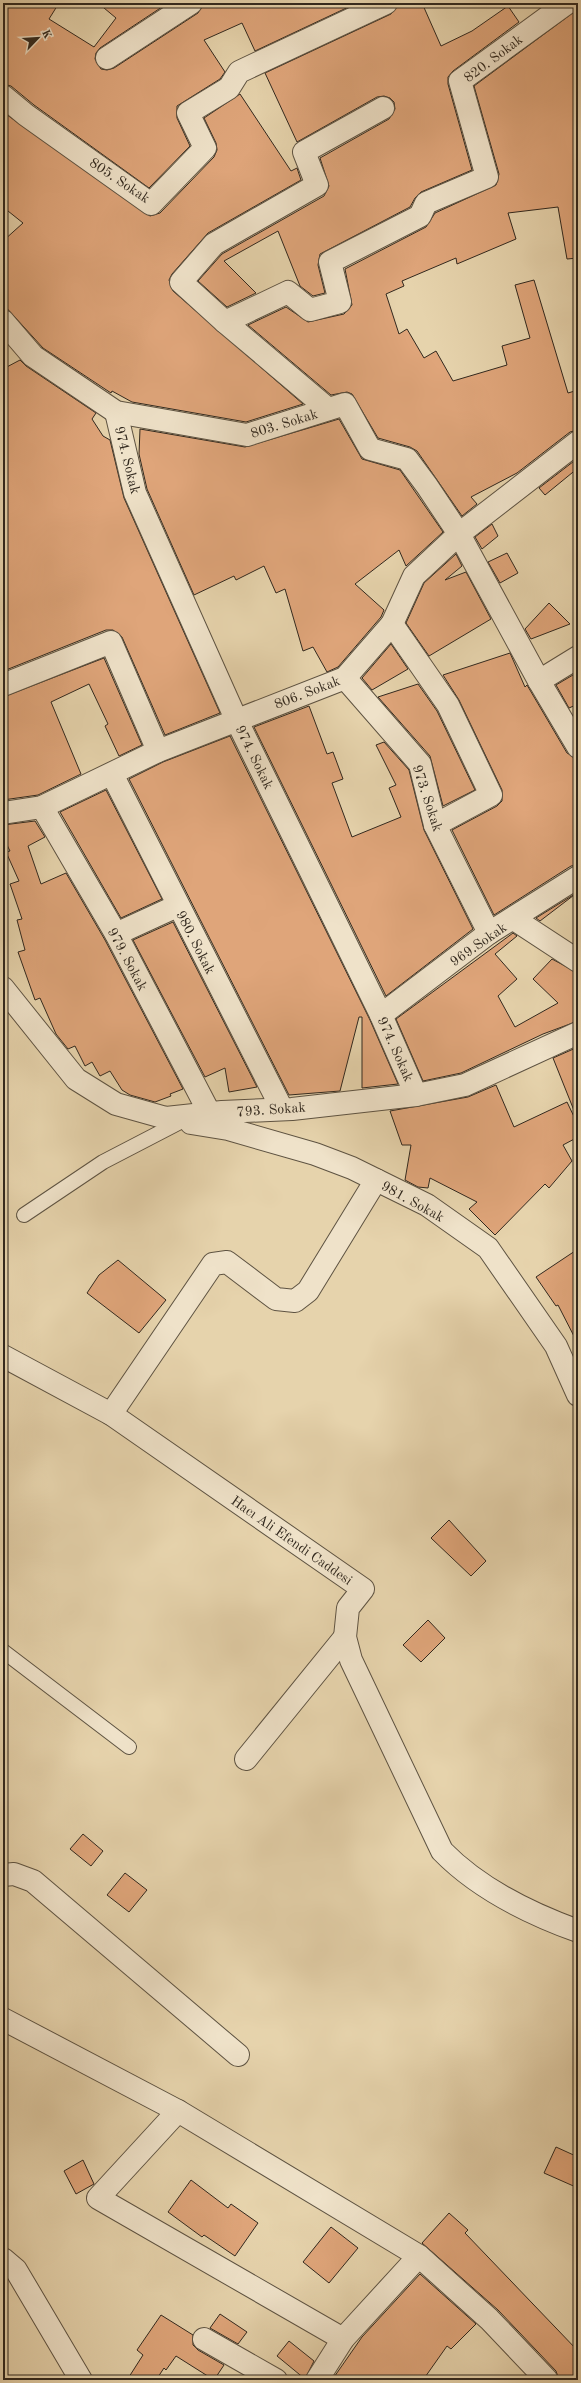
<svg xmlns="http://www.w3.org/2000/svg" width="581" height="2383" font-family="'Old Standard TT',serif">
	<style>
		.building { fill: #dfa57a; stroke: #31281e }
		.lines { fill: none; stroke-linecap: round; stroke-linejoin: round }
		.service-casing { stroke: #5e5342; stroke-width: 16 }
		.minor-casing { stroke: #5e5342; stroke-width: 24 }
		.tertiary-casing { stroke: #5e5342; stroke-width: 24 }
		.service { stroke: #efe2c9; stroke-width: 14 }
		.minor { stroke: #efe2c9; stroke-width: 22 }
		.tertiary { stroke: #efe2c9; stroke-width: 22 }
		.labels { text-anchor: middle; stroke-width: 3; stroke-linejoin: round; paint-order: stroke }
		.street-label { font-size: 14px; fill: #31281e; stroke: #efe2c9 }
	</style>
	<rect width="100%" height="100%" fill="#e6d3ac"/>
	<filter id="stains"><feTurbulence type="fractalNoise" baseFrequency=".005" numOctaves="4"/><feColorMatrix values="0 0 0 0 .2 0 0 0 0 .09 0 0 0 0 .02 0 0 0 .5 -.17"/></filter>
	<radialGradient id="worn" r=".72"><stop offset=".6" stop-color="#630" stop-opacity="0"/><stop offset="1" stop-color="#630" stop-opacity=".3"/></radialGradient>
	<g class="building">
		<path d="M 3,3 L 59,3 L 49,19 L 94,47 L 116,18 L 98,3 L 168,3 L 100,48 L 96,53 L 95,59 L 101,69 L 107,70 L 114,68 L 198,13 L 203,3 L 357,3 L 255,51 L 242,23 L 204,40 L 225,72 L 220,79 L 177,106 L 177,118 L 190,146 L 149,188 L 34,105 L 11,86 L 3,84 Z"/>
		<path d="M 399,3 L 422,3 L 441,46 L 472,31 L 508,6 L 519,22 L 453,71 L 448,77 L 448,84 L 472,170 L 421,192 L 415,198 L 410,207 L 320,254 L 318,265 L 325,293 L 313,296 L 300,286 L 278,231 L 224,261 L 256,293 L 227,307 L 198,281 L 222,254 L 324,196 L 329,186 L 320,158 L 389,119 L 395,109 L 394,102 L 390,98 L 384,96 L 377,97 L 297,142 L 265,73 L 391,14 Z"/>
		<path d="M 578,9 L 578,258 L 567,259 L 558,207 L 508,213 L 516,239 L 457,264 L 456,258 L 402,281 L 404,286 L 386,294 L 399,334 L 407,329 L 424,358 L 436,351 L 453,381 L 507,365 L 502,346 L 530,338 L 515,285 L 534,280 L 568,393 L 578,390 L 578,430 L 570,432 L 517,473 L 471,497 L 477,504 L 462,516 L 417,451 L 410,447 L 378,438 L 352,394 L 347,392 L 331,395 L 248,325 L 286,307 L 308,322 L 344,314 L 352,305 L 345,269 L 426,227 L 435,213 L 496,185 L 499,174 L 474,86 Z"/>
		<path d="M 240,94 L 291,171 L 297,168 L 301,180 L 208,233 L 172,274 L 169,280 L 173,291 L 303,404 L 246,422 L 132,402 L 112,391 L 111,393 L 43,348 L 3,304 L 3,241 L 23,223 L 3,207 L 3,112 L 150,216 L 160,213 L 214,157 L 217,150 L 216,143 L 204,118 Z"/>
		<path d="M 20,360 L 26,366 L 96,413 L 92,419 L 103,436 L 110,440 L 124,498 L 220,713 L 165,735 L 122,637 L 113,630 L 106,630 L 6,670 L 3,662 L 3,369 Z"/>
		<path d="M 339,419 L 362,459 L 400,470 L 443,532 L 406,566 L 399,550 L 355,584 L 384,610 L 381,617 L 338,667 L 327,672 L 313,647 L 303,651 L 285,589 L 276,593 L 264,566 L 236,580 L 234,576 L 194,595 L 147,489 L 139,454 L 140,429 L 245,447 Z"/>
		<path d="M 578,458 L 578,468 L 545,495 L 539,488 Z"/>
		<path d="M 492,524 L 498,536 L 482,549 L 475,537 Z"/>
		<path d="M 507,553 L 518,573 L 500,583 L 488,562 Z"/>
		<path d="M 456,554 L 462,566 L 445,580 L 466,572 L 491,619 L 429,656 L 406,623 L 424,583 Z"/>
		<path d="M 549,603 L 570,624 L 531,639 L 525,629 Z"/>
		<path d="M 391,644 L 408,669 L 372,690 L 362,678 Z"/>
		<path d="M 510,653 L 525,687 L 527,685 L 567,753 L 578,759 L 578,865 L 571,866 L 494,915 L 452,830 L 497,806 L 502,801 L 502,790 L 459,700 L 443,675 Z"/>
		<path d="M 104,658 L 142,745 L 119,756 L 105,726 L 108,724 L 89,684 L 51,702 L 81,774 L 38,795 L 3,800 L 3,697 Z"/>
		<path d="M 578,672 L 578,704 L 569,708 L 556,685 Z"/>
		<path d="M 418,684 L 437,711 L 475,790 L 443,806 L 430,756 L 378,697 Z"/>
		<path d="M 309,706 L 327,754 L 333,752 L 343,779 L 332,783 L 352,837 L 401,817 L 389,788 L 396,785 L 376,745 L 384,742 L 409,770 L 424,830 L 473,929 L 386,996 L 254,727 Z"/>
		<path d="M 230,736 L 370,1020 L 398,1084 L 362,1088 L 362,1017 L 359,1017 L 340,1091 L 289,1095 L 129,779 L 163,762 Z"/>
		<path d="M 106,790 L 162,899 L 121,918 L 60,812 Z"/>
		<path d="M 35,821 L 45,837 L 28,846 L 41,884 L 66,873 L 105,940 L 183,1089 L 170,1094 L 171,1096 L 155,1102 L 130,1095 L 122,1090 L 110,1071 L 100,1076 L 92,1062 L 85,1066 L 75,1046 L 68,1049 L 56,1034 L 40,998 L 35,1000 L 18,952 L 25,950 L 17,920 L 22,919 L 10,884 L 19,881 L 6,852 L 10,851 L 3,837 L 3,825 Z"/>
		<path d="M 578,892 L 540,921 L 536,918 Z"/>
		<path d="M 173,922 L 257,1087 L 229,1092 L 225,1068 L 205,1077 L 133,940 Z"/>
		<path d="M 513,933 L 517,936 L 495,954 L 517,979 L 498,996 L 515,1027 L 558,1003 L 533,979 L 552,959 L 578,973 L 578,1021 L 543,1034 L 461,1073 L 423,1081 L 396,1019 Z"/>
		<path d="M 578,1047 L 578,1118 L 577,1118 L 553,1058 Z"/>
		<path d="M 496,1085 L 514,1127 L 567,1102 L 578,1125 L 578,1137 L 563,1145 L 572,1161 L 549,1188 L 545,1184 L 495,1235 L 469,1209 L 477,1202 L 430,1178 L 428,1188 L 418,1187 L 405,1180 L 411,1145 L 402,1145 L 390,1111 L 468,1097 Z"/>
		<path d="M 578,1249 L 578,1344 L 558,1305 L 556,1306 L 536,1277 Z"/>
		<path d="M 118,1260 L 166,1300 L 139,1333 L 87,1293 L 99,1275 Z"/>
		<path d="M 449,1520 L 486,1561 L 471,1576 L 431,1538 Z"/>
		<path d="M 428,1620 L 445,1638 L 421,1662 L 403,1645 Z"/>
		<path d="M 83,1834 L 103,1851 L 91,1866 L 70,1849 Z"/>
		<path d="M 125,1873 L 147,1890 L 129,1912 L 107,1895 Z"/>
		<path d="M 556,2147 L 578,2157 L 578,2188 L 544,2173 Z"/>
		<path d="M 83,2160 L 94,2184 L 76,2194 L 64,2171 Z"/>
		<path d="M 191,2180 L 228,2208 L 231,2204 L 258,2223 L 235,2256 L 204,2235 L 202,2237 L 168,2212 Z"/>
		<path d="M 449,2213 L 468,2230 L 465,2233 L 578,2351 L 578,2380 L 559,2380 L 556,2371 L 498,2310 L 422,2243 Z"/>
		<path d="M 331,2227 L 358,2248 L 329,2283 L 303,2262 Z"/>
		<path d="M 420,2274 L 476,2324 L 451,2349 L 447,2346 L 423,2380 L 332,2380 L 362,2337 Z"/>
		<path d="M 220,2314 L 247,2332 L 238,2344 L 210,2328 Z"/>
		<path d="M 161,2315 L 193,2335 L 193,2345 L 198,2350 L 224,2365 L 214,2380 L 176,2356 L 166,2370 L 164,2368 L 156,2380 L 127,2380 L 143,2355 L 137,2350 Z"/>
		<path d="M 289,2341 L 314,2361 L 305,2379 L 277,2356 Z"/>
	</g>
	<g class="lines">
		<defs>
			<g id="service">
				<path d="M 24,1215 L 103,1162 L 182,1121"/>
				<path d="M 3,1651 L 129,1747"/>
			</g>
			<g id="minor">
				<path d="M 107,58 L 191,3"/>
				<path d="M 3,96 L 26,115 L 151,204 L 205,148 L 188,113 L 229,88 L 239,72 L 386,3"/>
				<path d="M 3,321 L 33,356 L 116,412 L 247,435 L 345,404 L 370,449 L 407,459 L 427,486 L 459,534 L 539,681 L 578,747"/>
				<path d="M 225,322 L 181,282 L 214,244 L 317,185 L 304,152 L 383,108"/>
				<path d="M 328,409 L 225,322 L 288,292 L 310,310 L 340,302 L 330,262 L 420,216 L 426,203 L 487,177 L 460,81 L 567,3"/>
				<path d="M 116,412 L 135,493 L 236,719 L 381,1015 L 416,1095"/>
				<path d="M 392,624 L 448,705 L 491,795 L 435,825"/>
				<path d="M 345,678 L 420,764 L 435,825 L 489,933"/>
				<path d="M 539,681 L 578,657"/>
				<path d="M 3,685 L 111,642 L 158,751"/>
				<path d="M 112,774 L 282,1109"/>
				<path d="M 42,807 L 116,934 L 210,1114"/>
				<path d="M 3,813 L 42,807 L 158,751 L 345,678 L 392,624 L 414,576 L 459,534 L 578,442"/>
				<path d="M 514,919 L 578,961"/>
				<path d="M 116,934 L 177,906"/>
				<path d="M 3,988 L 76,1079 L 116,1104 L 166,1118 L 222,1112 L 292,1109 L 416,1095 L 465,1085 L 578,1033"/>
				<path d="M 381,1015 L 489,933 L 578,877"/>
				<path d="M 191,1123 L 228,1129 L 315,1154 L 352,1168 L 427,1205 L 488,1248 L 556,1346 L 578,1395"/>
				<path d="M 111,1414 L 213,1264 L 227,1262 L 276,1299 L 295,1301 L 308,1291 L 376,1180"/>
				<path d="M 246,1759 L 345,1637"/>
				<path d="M 3,1875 L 14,1874 L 33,1881 L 238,2055"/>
				<path d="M 3,2019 L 178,2111 L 419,2256 L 489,2319 L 547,2380"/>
				<path d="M 178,2111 L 98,2198 L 343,2339"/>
				<path d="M 3,2259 L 16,2270 L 81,2380"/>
				<path d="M 204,2339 L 276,2380"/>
				<path d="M 317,2380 L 343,2339 L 419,2256"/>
			</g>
			<path id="tertiary" d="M 3,1356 L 111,1414 L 363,1589 L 348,1608 L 345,1637 L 351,1660 L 442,1851 C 479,1889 528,1913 578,1931"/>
		</defs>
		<use href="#service" class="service-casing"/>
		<use href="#minor" class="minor-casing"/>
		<use href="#tertiary" class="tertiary-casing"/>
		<use href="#service" class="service"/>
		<use href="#minor" class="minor"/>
		<use href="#tertiary" class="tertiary"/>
	</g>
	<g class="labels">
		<g class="street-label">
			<text transform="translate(493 58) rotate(-37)" y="5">820. Sokak</text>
			<text transform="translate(120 180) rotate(34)" y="5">805. Sokak</text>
			<text transform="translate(284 423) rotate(-17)" y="5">803. Sokak</text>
			<text transform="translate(128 460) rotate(76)" y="5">974. Sokak</text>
			<text transform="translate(307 692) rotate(-21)" y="5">806. Sokak</text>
			<text transform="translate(255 757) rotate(64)" y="5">974. Sokak</text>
			<text transform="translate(428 798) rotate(72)" y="5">973. Sokak</text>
			<text transform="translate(196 942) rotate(63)" y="5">980. Sokak</text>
			<text transform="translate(478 944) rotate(-35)" y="5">969.Sokak</text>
			<text transform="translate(128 959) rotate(62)" y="5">979. Sokak</text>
			<text transform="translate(396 1049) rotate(66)" y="5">974. Sokak</text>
			<text transform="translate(271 1109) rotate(-4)" y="5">793. Sokak</text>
			<text transform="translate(413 1201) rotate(29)" y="5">981. Sokak</text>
			<text transform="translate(292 1540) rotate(35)" y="5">Hacı Ali Efendi Caddesi</text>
		</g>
	</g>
	<rect width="581" height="2383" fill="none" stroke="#e6d3ac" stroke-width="16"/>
	<rect x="4" y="4" width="573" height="2375" fill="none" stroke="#31281e" stroke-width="2"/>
	<rect x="8" y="8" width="565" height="2367" fill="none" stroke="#31281e"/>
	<g transform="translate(38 38) rotate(65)" stroke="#efe2c9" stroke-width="3" paint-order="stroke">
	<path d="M0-3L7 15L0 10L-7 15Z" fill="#31281e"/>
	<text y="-6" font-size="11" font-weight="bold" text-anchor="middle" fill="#31281e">K</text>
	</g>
	<rect width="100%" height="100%" filter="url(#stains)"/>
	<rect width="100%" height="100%" fill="url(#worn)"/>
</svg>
